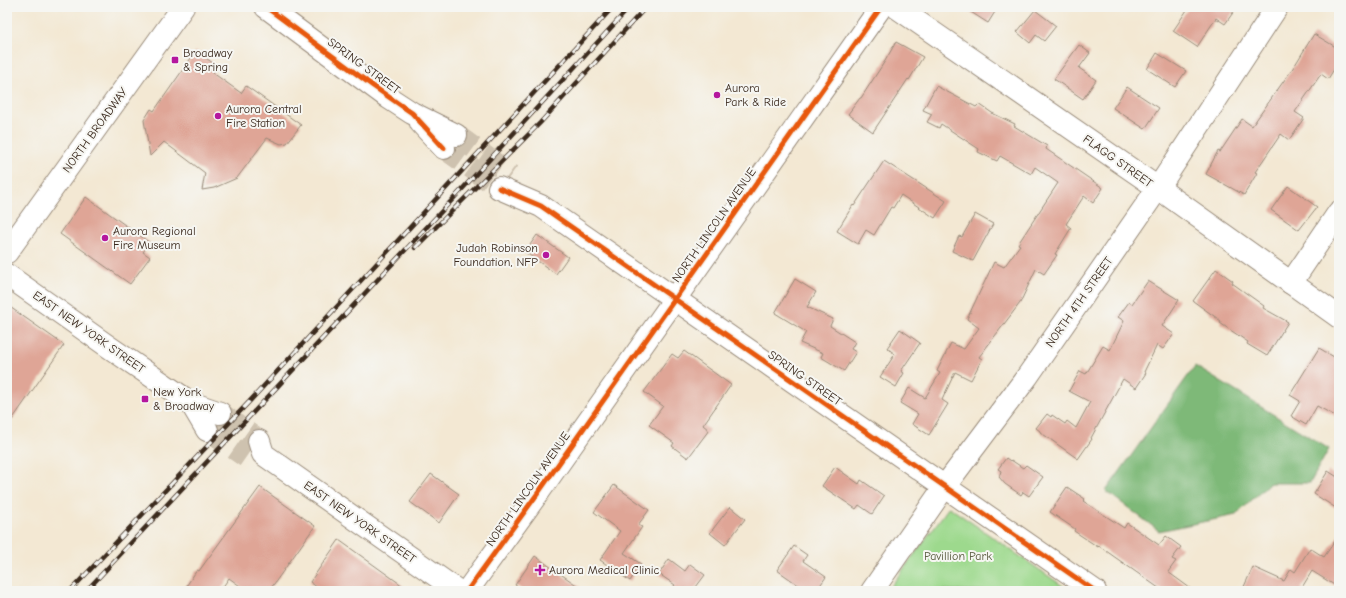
<svg xmlns="http://www.w3.org/2000/svg" width="1346" height="598" font-family="'Comic Neue',sans-serif">
	<style>
		.green { fill: #9dd98d; stroke: #6c8256 }
		.forest { fill: #7eb978; stroke: #5c724b }
		.building { fill: #dfa596 }
		.lines { fill: none; stroke-linecap: round; stroke-linejoin: round }
		.minor-tunnel { stroke: #cec2af; stroke-width: 22; stroke-dasharray: 22 11; stroke-linecap: butt }
		.major-tunnel { stroke: #cec2af; stroke-width: 22; stroke-dasharray: 22 11; stroke-linecap: butt }
		.minor-casing { stroke: #978978; stroke-width: 24 }
		.major-casing { stroke: #978978; stroke-width: 24 }
		.minor { stroke: #fff; stroke-width: 22 }
		.major { stroke: #fff; stroke-width: 22 }
		.rail-casing { stroke: #3b2a1e; stroke-width: 4.5 }
		.rail { stroke: #f6f6f2; stroke-width: 3; stroke-dasharray: 9; stroke-linecap: butt }
		.cycleway-casing { stroke: #f6f6f2; stroke-width: 8 }
		.cycleway { stroke: #e8590c; stroke-width: 5 }
		.poi-dot { fill: #b5179e; stroke: #f6f6f2; stroke-width: 1.5 }
		.labels { text-anchor: middle; stroke-width: 4; stroke-linejoin: round; paint-order: stroke }
		.poi-label { font-size: 12px; fill: #3b2a1e; stroke: #f6f6f2; text-anchor: start }
		.street-label { font-size: 12px; fill: #3b2a1e; stroke: #f6f6f2 }
		.park-label { font-size: 12px; fill: #54563a; stroke: #f6f6f2 }
	</style>
	<rect width="100%" height="100%" fill="#f6f6f2"/>
	<filter id="ink" filterUnits="userSpaceOnUse"><feTurbulence type="fractalNoise" baseFrequency=".025" numOctaves="2"/><feDisplacementMap in="SourceGraphic" scale="8" xChannelSelector="R" yChannelSelector="G"/><feConvolveMatrix kernelMatrix="1 2 1 2 8 2 1 2 1" color-interpolation-filters="sRGB"/></filter>
	<filter id="wash" filterUnits="userSpaceOnUse"><feTurbulence type="fractalNoise" baseFrequency=".012" numOctaves="4" result="noise"/><feDisplacementMap in="SourceGraphic" scale="16" xChannelSelector="R" yChannelSelector="G"/><feGaussianBlur stdDeviation="0.9" result="paint"/><feColorMatrix in="noise" values="0 0 0 0 0 0 0 0 0 0 0 0 0 0 0 0 0 1.4 0 .05"/><feComposite in="paint" operator="in"/></filter>
	<g filter="url(#wash)">
		<rect width="100%" height="100%" fill="#f3e8d3"/>
		<path class="green" d="M 949,507 L 1070,591 L 888,590 Z"/>
		<path class="forest" d="M 1195,366 L 1329,449 L 1310,483 L 1270,483 L 1236,515 L 1159,531 L 1106,491 Z"/>
		<g id="blocks">
			<g class="building">
				<path d="M 963,7 L 998,7 L 988,23 Z"/>
				<path d="M 1189,7 L 1237,7 L 1225,24 L 1216,18 L 1197,47 L 1173,31 Z"/>
				<path d="M 1035,10 L 1056,26 L 1044,41 L 1036,35 L 1030,43 L 1017,32 Z"/>
				<path d="M 1314,34 L 1339,49 L 1339,61 L 1328,79 L 1321,74 L 1295,112 L 1304,118 L 1289,140 L 1281,134 L 1255,172 L 1257,173 L 1244,195 L 1206,174 L 1218,151 L 1220,152 L 1242,119 L 1252,126 L 1295,65 Z"/>
				<path d="M 896,42 L 923,57 L 909,80 L 908,79 L 873,132 L 848,114 L 860,98 L 861,98 L 885,61 Z"/>
				<path d="M 1079,45 L 1090,53 L 1079,68 L 1096,80 L 1083,99 L 1054,79 Z"/>
				<path d="M 196,51 L 217,66 L 213,73 L 241,93 L 246,86 L 301,125 L 287,143 L 281,144 L 267,138 L 237,178 L 214,188 L 202,190 L 205,173 L 164,142 L 150,156 L 144,120 L 151,109 L 154,111 Z"/>
				<path d="M 1157,53 L 1186,71 L 1175,87 L 1147,69 Z"/>
				<path d="M 936,86 L 976,107 L 979,104 L 992,113 L 1015,124 L 1014,126 L 1047,146 L 1046,149 L 1103,188 L 1093,203 L 1084,196 L 1066,224 L 1071,228 L 1055,254 L 1057,255 L 1044,274 L 1036,269 L 1020,303 L 979,357 L 982,359 L 971,380 L 955,372 L 942,400 L 948,404 L 929,435 L 912,424 L 918,414 L 900,403 L 909,388 L 925,398 L 940,373 L 937,371 L 951,343 L 964,349 L 979,328 L 967,319 L 994,262 L 1004,267 L 1020,245 L 1018,244 L 1058,183 L 1035,167 L 1031,174 L 1000,156 L 997,161 L 978,152 L 979,149 L 941,124 L 939,128 L 927,122 L 932,114 L 923,110 Z"/>
				<path d="M 1127,87 L 1159,108 L 1145,129 L 1113,108 Z"/>
				<path d="M 884,161 L 946,201 L 935,218 L 901,195 L 893,208 L 891,207 L 874,235 L 866,230 L 858,244 L 837,231 L 853,205 L 854,206 Z"/>
				<path d="M 1288,186 L 1317,207 L 1299,230 L 1271,210 Z"/>
				<path d="M 86,197 L 150,243 L 143,252 L 150,257 L 130,284 L 60,234 Z"/>
				<path d="M 975,214 L 993,224 L 973,261 L 952,251 L 959,236 L 962,237 Z"/>
				<path d="M 537,235 L 568,257 L 556,274 L 525,252 Z"/>
				<path d="M 1216,269 L 1233,281 L 1232,283 L 1264,306 L 1263,308 L 1288,322 L 1267,356 L 1247,344 L 1248,342 L 1220,323 L 1221,321 L 1193,301 Z"/>
				<path d="M 795,279 L 816,292 L 807,307 L 833,319 L 830,326 L 855,342 L 851,349 L 856,352 L 844,371 L 821,357 L 823,353 L 800,343 L 806,332 L 775,313 Z"/>
				<path d="M 1148,281 L 1179,300 L 1162,326 L 1174,334 L 1163,349 L 1157,345 L 1144,372 L 1146,373 L 1136,388 L 1123,379 L 1091,438 L 1092,439 L 1078,459 L 1040,432 L 1040,431 L 1036,428 L 1047,414 L 1051,417 L 1052,415 L 1065,424 L 1067,421 L 1076,428 L 1090,402 L 1069,391 L 1080,371 L 1086,374 L 1103,346 L 1110,350 L 1124,321 L 1118,317 L 1129,302 L 1132,304 Z"/>
				<path d="M 7,305 L 64,345 L 7,427 Z"/>
				<path d="M 900,329 L 920,343 L 901,371 L 904,373 L 896,387 L 880,377 L 895,354 L 887,348 Z"/>
				<path d="M 1319,348 L 1339,360 L 1339,418 L 1317,406 L 1306,425 L 1291,416 L 1300,401 L 1290,395 Z"/>
				<path d="M 684,351 L 731,385 L 703,425 L 709,430 L 688,458 L 672,446 L 674,443 L 649,425 L 663,406 L 644,392 L 672,354 L 678,358 Z"/>
				<path d="M 1006,458 L 1010,461 L 1011,460 L 1023,468 L 1026,465 L 1043,477 L 1029,496 L 1023,492 L 1021,495 L 1005,484 L 999,477 L 1001,471 L 998,469 Z"/>
				<path d="M 835,467 L 859,484 L 861,480 L 884,496 L 872,514 L 859,505 L 856,509 L 822,486 Z"/>
				<path d="M 1328,471 L 1339,478 L 1339,510 L 1314,494 Z"/>
				<path d="M 431,474 L 459,494 L 439,523 L 410,502 Z"/>
				<path d="M 614,485 L 649,510 L 638,525 L 642,527 L 624,553 L 641,564 L 630,581 L 600,560 L 620,531 L 594,512 Z"/>
				<path d="M 260,487 L 315,526 L 269,591 L 247,591 L 229,578 L 220,591 L 183,591 L 197,570 L 199,571 Z"/>
				<path d="M 1067,487 L 1085,499 L 1083,501 L 1124,528 L 1127,523 L 1159,545 L 1166,536 L 1181,547 L 1172,559 L 1176,561 L 1168,572 L 1194,591 L 1163,591 L 1099,546 L 1098,547 L 1074,531 L 1075,529 L 1050,512 Z"/>
				<path d="M 730,507 L 745,519 L 725,545 L 710,533 Z"/>
				<path d="M 1339,535 L 1339,588 L 1312,571 L 1301,589 L 1306,591 L 1242,591 L 1253,567 L 1284,581 L 1291,569 L 1295,572 L 1310,548 L 1324,557 Z"/>
				<path d="M 339,540 L 410,591 L 322,591 L 310,582 Z"/>
				<path d="M 794,546 L 807,555 L 803,561 L 826,577 L 816,591 L 807,591 L 777,570 Z"/>
				<path d="M 535,556 L 585,591 L 524,591 L 515,585 Z"/>
				<path d="M 669,559 L 685,571 L 690,564 L 705,575 L 693,591 L 670,591 L 675,585 L 659,574 Z"/>
			</g>
		</g>
	</g>
	<g filter="url(#ink)">
		<use href="#blocks" fill-opacity="0" stroke="#978978" stroke-width="1"/>
		<g class="lines">
			<g class="minor-tunnel">
				<path d="M 456,135 L 511,175"/>
				<path d="M 444,148 L 499,188"/>
			</g>
			<g class="major-tunnel">
				<path d="M 220,413 L 259,441"/>
				<path d="M 207,430 L 246,457"/>
			</g>
			<defs>
				<g id="minor">
					<path d="M 266,7 L 389,98 L 412,113 L 456,135"/>
					<path d="M 896,7 L 1158,188 L 1339,317"/>
					<path d="M 421,123 L 444,148"/>
					<path d="M 499,188 L 541,206 L 1095,591"/>
					<path d="M 1291,283 L 1339,212"/>
					<path d="M 467,591 L 538,493 L 881,7"/>
					<path d="M 872,591 L 945,486 L 1027,377 L 1158,188 L 1277,7"/>
				</g>
				<g id="major">
					<path d="M 7,252 L 183,7"/>
					<path d="M 7,275 L 109,347 L 191,403 L 220,413"/>
					<path d="M 191,403 L 207,430"/>
					<path d="M 259,441 L 263,454 L 458,591"/>
				</g>
			</defs>
			<use href="#minor" class="minor-casing"/>
			<use href="#major" class="major-casing"/>
			<use href="#minor" class="minor"/>
			<use href="#major" class="major"/>
			<defs>
				<g id="rail">
					<path d="M 415,248 L 540,123 L 646,7"/>
					<path d="M 70,591 L 249,402 L 613,7"/>
					<path d="M 86,591 L 454,198 L 630,7"/>
				</g>
			</defs>
			<use href="#rail" class="rail-casing"/>
			<use href="#rail" class="rail"/>
			<defs>
				<g id="cycleway">
					<path d="M 266,7 L 373,86 L 412,113 L 444,148"/>
					<path d="M 499,188 L 541,206 L 1095,591"/>
					<path d="M 467,591 L 538,493 L 881,7"/>
				</g>
			</defs>
			<use href="#cycleway" class="cycleway-casing"/>
			<use href="#cycleway" class="cycleway"/>
		</g>
	</g>
	<g class="poi-dot">
		<rect x="171" y="56" width="8" height="8" rx="2"/>
		<circle cx="717" cy="95" r="4"/>
		<circle cx="218" cy="116" r="4"/>
		<circle cx="105" cy="238" r="4"/>
		<circle cx="546" cy="255" r="4"/>
		<rect x="141" y="395" width="8" height="8" rx="2"/>
		<path d="M538 564h4v4h4v4h-4v4h-4v-4h-4v-4h4z"/>
	</g>
	<g class="labels">
		<g class="poi-label">
			<text x="183" y="57">Broadway<tspan x="183" dy="14">&amp; Spring</tspan></text>
			<text x="725" y="92">Aurora<tspan x="725" dy="14">Park &amp; Ride</tspan></text>
			<text x="226" y="113">Aurora Central<tspan x="226" dy="14">Fire Station</tspan></text>
			<text x="113" y="235">Aurora Regional<tspan x="113" dy="14">Fire Museum</tspan></text>
			<text x="538" y="252" text-anchor="end">Judah Robinson<tspan x="538" dy="14">Foundation, NFP</tspan></text>
			<text x="153" y="396">New York<tspan x="153" dy="14">&amp; Broadway</tspan></text>
			<text x="549" y="574">Aurora Medical Clinic</text>
		</g>
		<g class="street-label">
			<text transform="translate(364 66) rotate(36)" y="4">SPRING STREET</text>
			<text transform="translate(95 130) rotate(-54)" y="4">NORTH BROADWAY</text>
			<text transform="translate(1118 161) rotate(35)" y="4">FLAGG STREET</text>
			<text transform="translate(714 225) rotate(-55)" y="4">NORTH LINCOLN AVENUE</text>
			<text transform="translate(1079 302) rotate(-55)" y="4">NORTH 4TH STREET</text>
			<text transform="translate(89 332) rotate(35)" y="4">EAST NEW YORK STREET</text>
			<text transform="translate(805 378) rotate(35)" y="4">SPRING STREET</text>
			<text transform="translate(528 489) rotate(-55)" y="4">NORTH LINCOLN AVENUE</text>
			<text transform="translate(360 522) rotate(35)" y="4">EAST NEW YORK STREET</text>
		</g>
		<g class="park-label">
			<text x="958" y="560">Pavillion Park</text>
		</g>
	</g>
	<rect width="1346" height="598" fill="none" stroke="#f6f6f2" stroke-width="24"/>
</svg>
